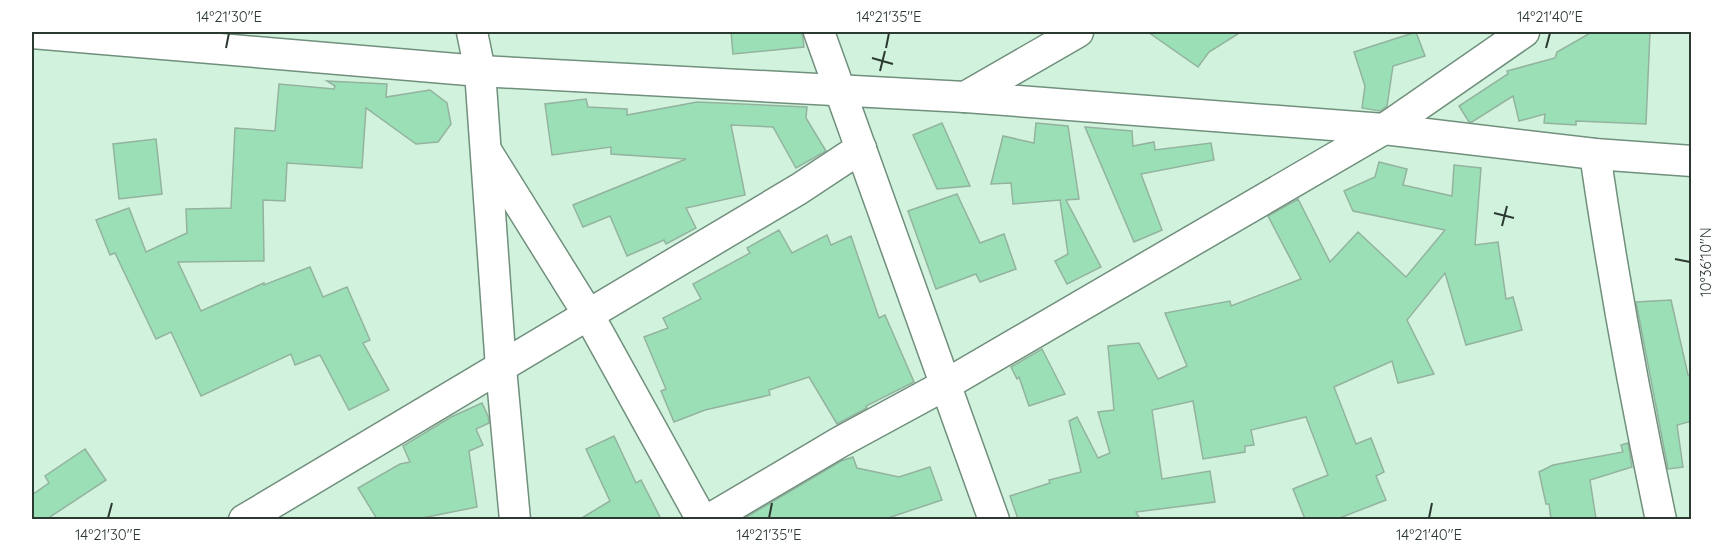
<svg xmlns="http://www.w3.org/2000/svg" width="1723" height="551" font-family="Quicksand,sans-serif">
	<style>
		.building { fill: #9bdfb6; stroke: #93b39f; stroke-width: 1.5 }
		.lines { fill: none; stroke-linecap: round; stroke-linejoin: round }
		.street-casing { stroke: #708f7c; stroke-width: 33 }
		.street { stroke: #fff; stroke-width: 30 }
		.ticks { fill: none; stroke: #2c3931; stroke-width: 2 }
		.neatline { fill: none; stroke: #2c3931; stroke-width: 2 }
		.ticks-label { font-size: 15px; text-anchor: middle; fill: #2c3931 }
	</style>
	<rect width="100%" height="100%" fill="#d1f3de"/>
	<g class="building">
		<path d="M 731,32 L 802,32 L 804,47 L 733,54 Z"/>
		<path d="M 1148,32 L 1241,32 L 1209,52 L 1198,67 Z"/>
		<path d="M 1416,32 L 1425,56 L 1393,66 L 1387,106 L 1380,111 L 1362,108 L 1365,86 L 1354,52 Z"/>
		<path d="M 1592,32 L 1650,32 L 1646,124 L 1576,121 L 1576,125 L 1544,123 L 1545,114 L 1519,121 L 1513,96 L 1472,122 L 1469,122 L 1459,106 L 1508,74 L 1507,71 L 1555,58 L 1557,52 Z"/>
		<path d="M 327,81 L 387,84 L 386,97 L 430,90 L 447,103 L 451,124 L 438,142 L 416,144 L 366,108 L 362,168 L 287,163 L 285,201 L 263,200 L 264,261 L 178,262 L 201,311 L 264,283 L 264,285 L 310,267 L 323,297 L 347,287 L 370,340 L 363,343 L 389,390 L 349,410 L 320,355 L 295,365 L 291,354 L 201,396 L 171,332 L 156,339 L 115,253 L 110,255 L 96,220 L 129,208 L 146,252 L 187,233 L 186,209 L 231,208 L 235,128 L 275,131 L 279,84 L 334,89 L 335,86 Z"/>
		<path d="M 586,99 L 588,107 L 627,109 L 627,115 L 697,102 L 807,107 L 806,118 L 826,151 L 796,168 L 773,127 L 731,125 L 745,195 L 686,208 L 696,228 L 666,244 L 664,240 L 627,256 L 610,216 L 583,227 L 573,205 L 686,159 L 611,154 L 611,147 L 552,155 L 545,104 Z"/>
		<path d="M 942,123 L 970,186 L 937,189 L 913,135 Z"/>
		<path d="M 1036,123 L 1068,126 L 1079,199 L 1066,200 L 1101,267 L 1067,284 L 1055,261 L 1068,254 L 1060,200 L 1013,204 L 1011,183 L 991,184 L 1003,136 L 1034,143 Z"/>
		<path d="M 1085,127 L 1132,131 L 1133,146 L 1154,142 L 1155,150 L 1211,143 L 1214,160 L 1141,174 L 1162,230 L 1134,242 Z"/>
		<path d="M 156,139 L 162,194 L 119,199 L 113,144 Z"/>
		<path d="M 1379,162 L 1407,169 L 1403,185 L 1452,196 L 1454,165 L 1481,168 L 1475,245 L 1498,242 L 1506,299 L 1513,297 L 1522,330 L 1466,345 L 1445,273 L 1407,320 L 1434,374 L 1398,383 L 1392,361 L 1334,387 L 1356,444 L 1371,438 L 1384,472 L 1376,476 L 1386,500 L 1337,519 L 1305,519 L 1293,489 L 1328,475 L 1306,417 L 1251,430 L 1254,445 L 1245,446 L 1245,452 L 1203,459 L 1193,401 L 1152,410 L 1162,479 L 1210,471 L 1215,502 L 1136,512 L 1140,519 L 1018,519 L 1010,496 L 1050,483 L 1049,480 L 1081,472 L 1069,421 L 1077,417 L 1098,458 L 1110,453 L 1098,412 L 1114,410 L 1108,346 L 1139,343 L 1158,379 L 1187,366 L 1165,313 L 1230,301 L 1231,306 L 1301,279 L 1268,216 L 1298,199 L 1330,262 L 1358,232 L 1406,277 L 1445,230 L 1353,211 L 1344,191 L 1375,177 Z"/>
		<path d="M 957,194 L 980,243 L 1004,234 L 1016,269 L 980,282 L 976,274 L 936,289 L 908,211 Z"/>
		<path d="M 779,230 L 792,253 L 827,235 L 831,245 L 851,236 L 879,318 L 885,315 L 914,382 L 866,406 L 867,408 L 837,424 L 809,377 L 769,390 L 770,395 L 705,410 L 674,422 L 661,391 L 666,389 L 644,337 L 668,328 L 663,318 L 701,299 L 693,284 L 750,253 L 747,248 Z"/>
		<path d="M 1671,300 L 1688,375 L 1692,374 L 1692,421 L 1677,425 L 1683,467 L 1668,469 L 1636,302 Z"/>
		<path d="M 1042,349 L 1065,394 L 1029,406 L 1019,377 L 1017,379 L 1011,367 Z"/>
		<path d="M 482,403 L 488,416 L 489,423 L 476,429 L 483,445 L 469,451 L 477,507 L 417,519 L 377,519 L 358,488 L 400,464 L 410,462 L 403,446 L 451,417 Z"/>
		<path d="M 614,436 L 636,483 L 641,480 L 661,519 L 580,519 L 610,501 L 586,449 Z"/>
		<path d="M 1628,443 L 1632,467 L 1590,480 L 1596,519 L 1551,519 L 1549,504 L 1546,504 L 1539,472 L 1553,465 L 1623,452 L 1621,445 Z"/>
		<path d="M 85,449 L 106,480 L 47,519 L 32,519 L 32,495 L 49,483 L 45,476 Z"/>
		<path d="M 853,457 L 857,468 L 899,477 L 930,467 L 942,500 L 885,519 L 743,519 L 841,461 Z"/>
	</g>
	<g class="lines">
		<defs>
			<g id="street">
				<path d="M 472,32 L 480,71 L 501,368 L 515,520"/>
				<path d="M 819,32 L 994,520"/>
				<path d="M 32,33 L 480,71 L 965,97 L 1384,129 L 1595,154 L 1692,161"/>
				<path d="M 965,97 L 1078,32"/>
				<path d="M 487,152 L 588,314 L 702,520"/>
				<path d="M 1595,154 C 1613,277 1635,398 1661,520"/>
				<path d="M 244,520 L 799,189 L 861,148"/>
				<path d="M 708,520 L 840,442 L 945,385 L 1384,129 L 1524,32"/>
			</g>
		</defs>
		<use href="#street" class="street-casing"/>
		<use href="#street" class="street"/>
	</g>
	<path class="ticks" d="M 226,48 L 229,33M 886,48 L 889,33M 1546,48 L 1550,33M 872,58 L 893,64M 880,71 L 885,51M 1494,213 L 1514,218M 1502,226 L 1507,206M 1675,259 L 1690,262M 108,518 L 112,503M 769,518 L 772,503M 1429,518 L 1432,503"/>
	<rect width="1723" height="551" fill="none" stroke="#ffffff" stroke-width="66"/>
	<rect x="33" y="33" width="1657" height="485" class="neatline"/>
	<g class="ticks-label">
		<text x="229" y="22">14°21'30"E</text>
		<text x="889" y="22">14°21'35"E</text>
		<text x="1550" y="22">14°21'40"E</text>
		<text transform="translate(1706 262) rotate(-90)" y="5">10°36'10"N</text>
		<text x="108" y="540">14°21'30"E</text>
		<text x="769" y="540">14°21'35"E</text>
		<text x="1429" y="540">14°21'40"E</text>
	</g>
</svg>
